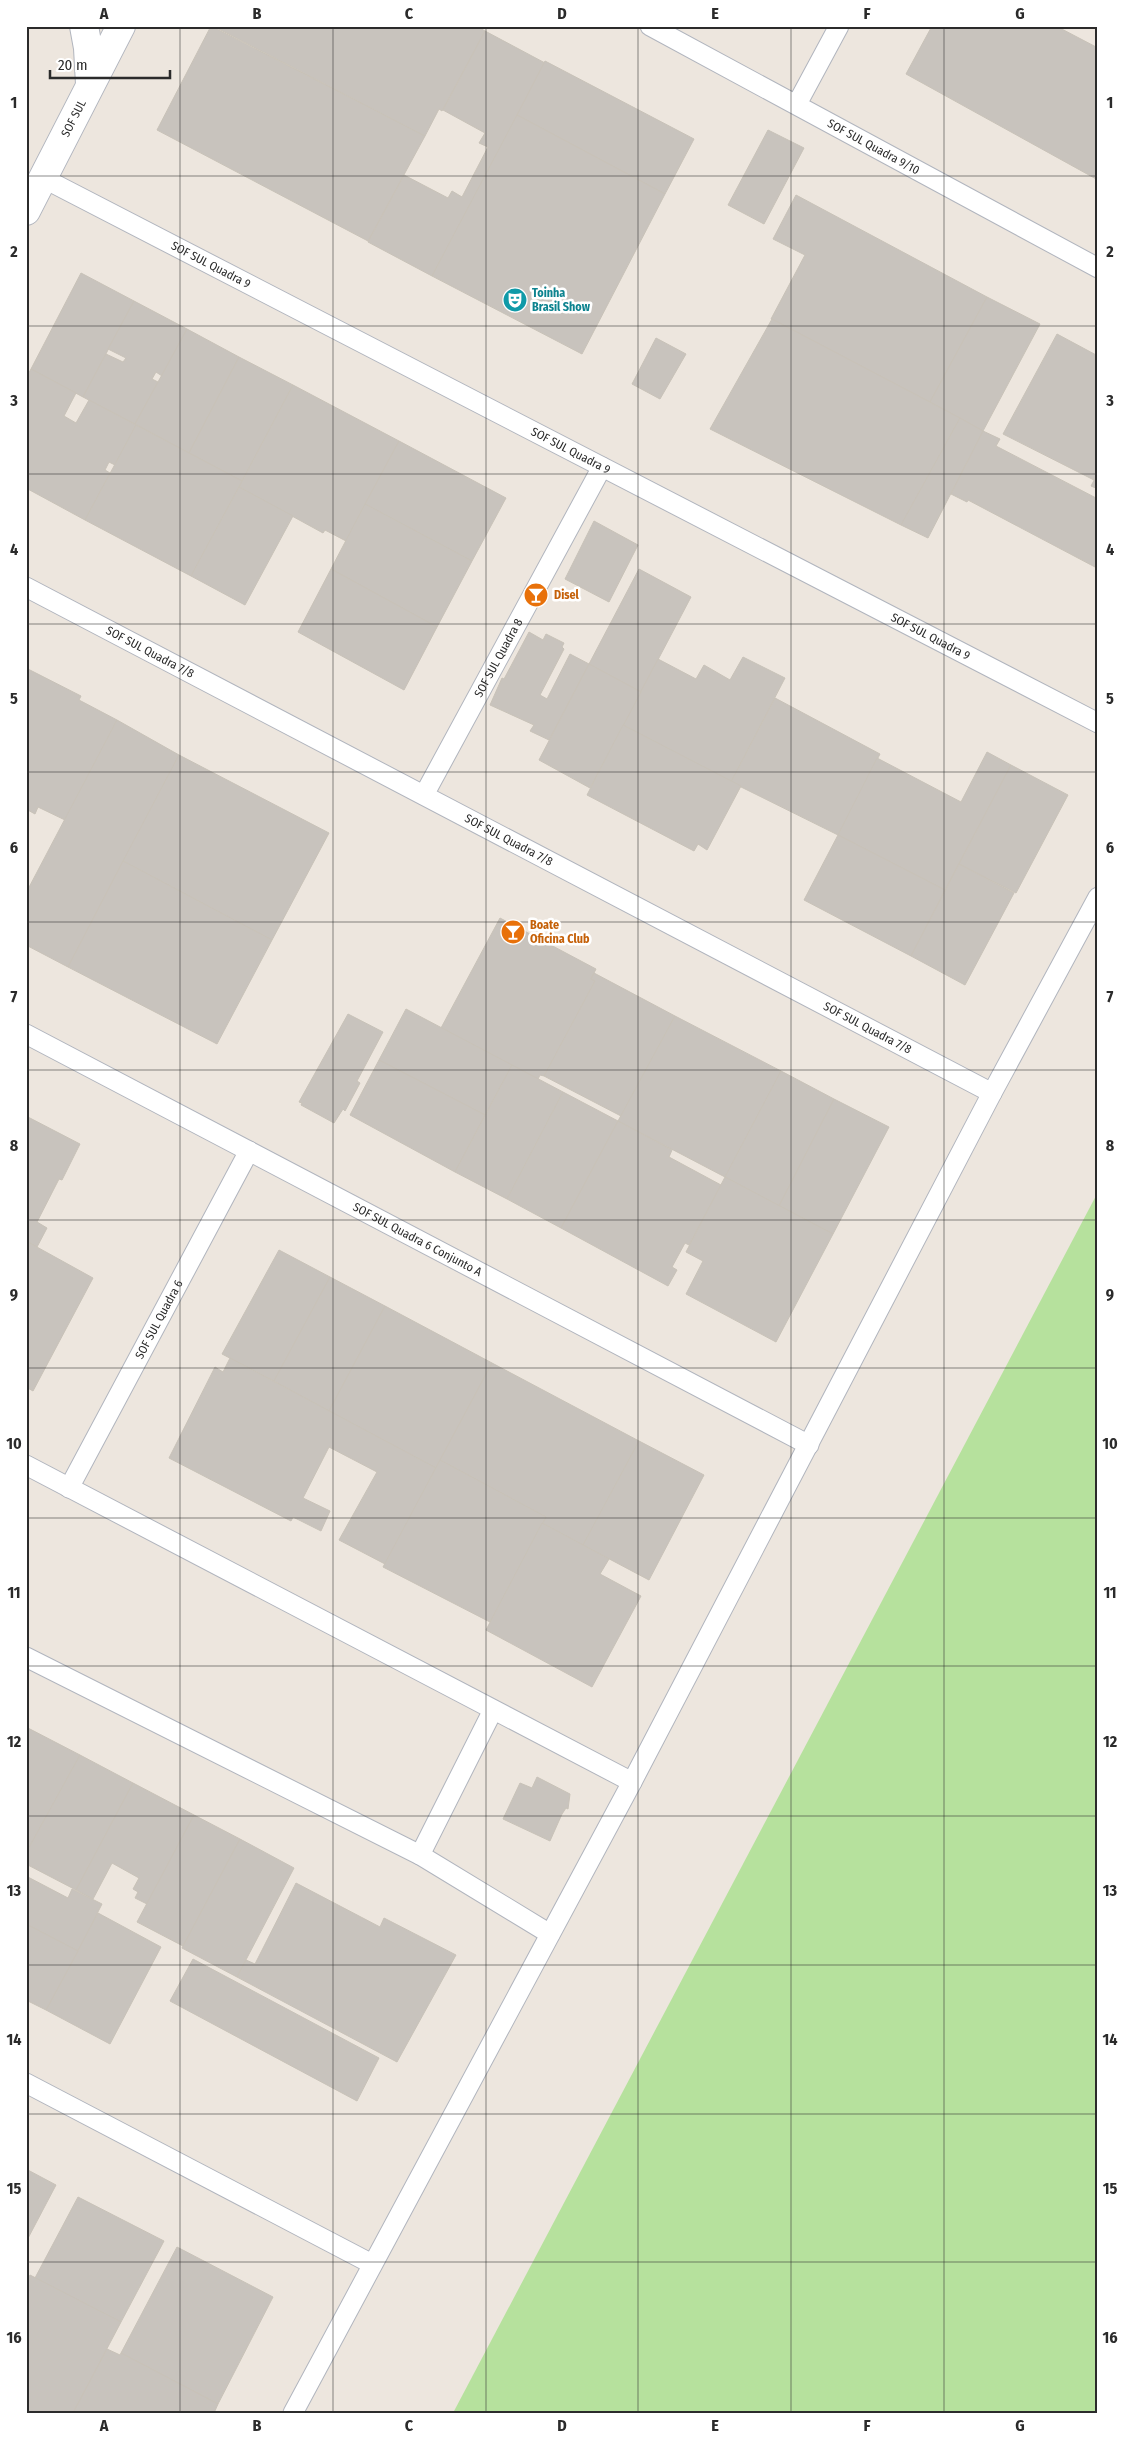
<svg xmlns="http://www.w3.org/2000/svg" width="1124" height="2439" font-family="'Fira Sans Condensed',sans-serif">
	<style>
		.green { fill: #b6e19d }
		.building { fill: #c8c3bd; stroke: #c8c2b8 }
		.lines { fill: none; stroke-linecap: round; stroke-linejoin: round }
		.lane-casing { stroke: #b1b5be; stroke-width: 21 }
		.secondary-casing { stroke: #b1b5be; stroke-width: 30 }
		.lane { stroke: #fff; stroke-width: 19 }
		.secondary { stroke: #fff; stroke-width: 28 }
		.grid { fill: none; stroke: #2b2b2b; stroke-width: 1; stroke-opacity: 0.55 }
		.labels { text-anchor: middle; stroke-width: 5; stroke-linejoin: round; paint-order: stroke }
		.street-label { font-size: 12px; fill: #2b2b2b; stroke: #fff }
		.culture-label { font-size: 12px; font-weight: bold; fill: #0d838f; stroke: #fff; text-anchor: start }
		.food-label { font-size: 12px; font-weight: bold; fill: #c56008; stroke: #fff; text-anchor: start }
		.neatline { fill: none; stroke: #2b2b2b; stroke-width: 2 }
		.grid-label { font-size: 16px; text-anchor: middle; font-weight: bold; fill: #2b2b2b }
	</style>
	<rect width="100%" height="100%" fill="#ede6de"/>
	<path class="green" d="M 1098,1192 L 1098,2413 L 453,2413 Z"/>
	<g class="building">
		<path d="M 211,26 L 425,136 L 368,241 L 157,130 Z"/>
		<path d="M 213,26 L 477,26 L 485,31 L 442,111 L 439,109 L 425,136 Z"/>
		<path d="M 932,26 L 1056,26 L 1098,48 L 1098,180 L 906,74 Z"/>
		<path d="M 485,31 L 545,63 L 432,276 L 368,242 L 404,175 L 448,198 L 452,191 L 462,197 L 488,147 L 479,143 L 485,133 L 443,110 Z"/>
		<path d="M 545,61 L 694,139 L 665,194 L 517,115 Z"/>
		<path d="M 517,115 L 665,194 L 582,354 L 432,276 Z"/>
		<path d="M 768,130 L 804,148 L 764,224 L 728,205 Z"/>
		<path d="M 796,195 L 987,297 L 930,402 L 771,319 L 805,255 L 773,239 Z"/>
		<path d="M 81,273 L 134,301 L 83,397 L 31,369 Z"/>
		<path d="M 987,297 L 1040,324 L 983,431 L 930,402 Z"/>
		<path d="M 134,301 L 187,329 L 162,376 L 156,372 L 152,379 L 158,382 L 135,424 L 83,397 L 106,354 L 123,362 L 126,358 L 108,349 Z"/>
		<path d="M 772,319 L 960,418 L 901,525 L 710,429 Z"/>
		<path d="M 187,329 L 239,357 L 189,453 L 135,424 Z"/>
		<path d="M 1057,334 L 1098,356 L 1098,473 L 1094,480 L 1003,434 Z"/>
		<path d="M 656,338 L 686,354 L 660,399 L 632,384 Z"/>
		<path d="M 239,357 L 293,385 L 242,481 L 189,453 Z"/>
		<path d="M 31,369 L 76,393 L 64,416 L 76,423 L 89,400 L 136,425 L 115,465 L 109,462 L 105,470 L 110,473 L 85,520 L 26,488 L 26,378 Z"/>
		<path d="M 293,385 L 399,441 L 346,541 L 325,530 L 323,533 L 239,487 Z"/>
		<path d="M 960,418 L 983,431 L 928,538 L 901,525 Z"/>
		<path d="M 136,425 L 242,481 L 191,576 L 85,520 Z"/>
		<path d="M 983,431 L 1000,439 L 996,446 L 1098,499 L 1098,562 L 1095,567 L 968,500 L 967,502 L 951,494 Z"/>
		<path d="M 399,441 L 506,498 L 472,561 L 365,504 Z"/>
		<path d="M 1098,473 L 1098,489 L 1091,486 Z"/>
		<path d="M 239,487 L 293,516 L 245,605 L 191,576 Z"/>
		<path d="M 365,504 L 472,561 L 437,627 L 331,569 Z"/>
		<path d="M 594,521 L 638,545 L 609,602 L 565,579 Z"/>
		<path d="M 331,569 L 437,627 L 404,690 L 298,632 Z"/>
		<path d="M 639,569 L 691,597 L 641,692 L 589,664 Z"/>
		<path d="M 529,632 L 543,640 L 546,634 L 564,643 L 562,647 L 564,649 L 540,695 L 547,699 L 570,654 L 589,664 L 549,740 L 530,731 L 534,725 L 490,705 L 502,678 L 504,679 Z"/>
		<path d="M 743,657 L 785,678 L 731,782 L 623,725 L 658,659 L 696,679 L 704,665 L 730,680 Z"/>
		<path d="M 589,664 L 641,692 L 590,788 L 539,760 Z"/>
		<path d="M 26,668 L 81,696 L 79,700 L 117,720 L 65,820 L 38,807 L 35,814 L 26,809 Z"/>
		<path d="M 775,698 L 880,754 L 838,835 L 731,782 Z"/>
		<path d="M 117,720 L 179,755 L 68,967 L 26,945 L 26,893 Z"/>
		<path d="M 623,725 L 741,786 L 707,850 L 698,844 L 694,851 L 587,795 Z"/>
		<path d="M 987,752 L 1011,765 L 945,890 L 838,835 L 877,758 L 961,802 Z"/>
		<path d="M 179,755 L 329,833 L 272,940 L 123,861 Z"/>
		<path d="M 1011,765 L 1068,795 L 1016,893 L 959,864 Z"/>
		<path d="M 838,835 L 945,890 L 911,956 L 804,900 Z"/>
		<path d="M 123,861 L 272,940 L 217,1044 L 68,967 Z"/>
		<path d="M 959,864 L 1014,893 L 965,985 L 911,956 Z"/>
		<path d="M 500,918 L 596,969 L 591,979 L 595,981 L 544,1076 L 540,1075 L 538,1079 L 441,1028 Z"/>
		<path d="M 594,973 L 675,1016 L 621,1116 L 544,1076 L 595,981 L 591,979 Z"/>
		<path d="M 406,1009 L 512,1065 L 485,1115 L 379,1060 Z"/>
		<path d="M 348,1014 L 383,1032 L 357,1081 L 360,1083 L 345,1111 L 343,1109 L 334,1123 L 301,1105 L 302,1103 L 299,1102 Z"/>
		<path d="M 675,1016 L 781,1071 L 725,1177 L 618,1121 Z"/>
		<path d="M 379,1060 L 485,1115 L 455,1172 L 350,1115 Z"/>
		<path d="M 512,1065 L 563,1092 L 507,1199 L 455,1172 Z"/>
		<path d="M 781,1071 L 834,1099 L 779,1206 L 725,1177 Z"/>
		<path d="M 563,1092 L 618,1121 L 561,1228 L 507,1199 Z"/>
		<path d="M 834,1099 L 889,1127 L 833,1234 L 779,1206 Z"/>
		<path d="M 26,1116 L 80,1144 L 62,1180 L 59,1179 L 37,1222 L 47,1228 L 37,1247 L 26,1241 Z"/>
		<path d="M 618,1121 L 672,1150 L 669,1157 L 721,1185 L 689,1245 L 685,1243 L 672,1267 L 677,1270 L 668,1286 L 561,1228 Z"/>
		<path d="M 725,1177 L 833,1234 L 776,1342 L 686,1294 L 703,1261 L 686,1252 Z"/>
		<path d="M 26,1241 L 93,1278 L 33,1391 L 26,1387 Z"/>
		<path d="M 279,1250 L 330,1277 L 274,1381 L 222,1354 Z"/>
		<path d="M 330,1277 L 385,1306 L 329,1411 L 274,1381 Z"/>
		<path d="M 385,1306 L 492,1363 L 436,1468 L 329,1411 Z"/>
		<path d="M 230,1358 L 436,1468 L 385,1564 L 339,1540 L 377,1472 L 329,1447 L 303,1498 L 330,1511 L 321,1531 L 293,1517 L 291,1521 L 169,1458 L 215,1367 L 223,1372 Z"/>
		<path d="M 492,1363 L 639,1441 L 583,1545 L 542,1523 L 546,1517 L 440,1460 Z"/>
		<path d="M 639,1441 L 704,1475 L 649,1580 L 583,1545 Z"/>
		<path d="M 440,1460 L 546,1517 L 490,1622 L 383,1567 Z"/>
		<path d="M 542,1523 L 609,1559 L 600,1574 L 641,1596 L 592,1687 L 486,1630 Z"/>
		<path d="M 26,1727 L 80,1755 L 26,1853 Z"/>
		<path d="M 80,1755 L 133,1783 L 76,1890 L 26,1864 L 26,1853 Z"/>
		<path d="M 537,1777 L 570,1794 L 568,1809 L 566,1808 L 562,1814 L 550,1841 L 503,1819 L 520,1783 L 532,1788 Z"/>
		<path d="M 133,1783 L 194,1815 L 147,1904 L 135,1898 L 138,1892 L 133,1889 L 139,1878 L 112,1863 L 93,1899 L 76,1890 Z"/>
		<path d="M 194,1815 L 240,1839 L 183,1946 L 137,1922 Z"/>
		<path d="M 240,1839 L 294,1868 L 237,1977 L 182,1948 Z"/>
		<path d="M 26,1876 L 68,1898 L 72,1889 L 102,1904 L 78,1951 L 26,1924 Z"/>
		<path d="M 296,1883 L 380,1927 L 384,1918 L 456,1955 L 397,2062 L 237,1977 L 246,1960 L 255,1964 Z"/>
		<path d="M 98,1913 L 161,1947 L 110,2044 L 46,2010 Z"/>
		<path d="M 26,1924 L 78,1951 L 46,2010 L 26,2000 Z"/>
		<path d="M 193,1959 L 379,2058 L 357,2101 L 170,2001 Z"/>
		<path d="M 26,2169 L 56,2185 L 26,2242 Z"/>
		<path d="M 78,2197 L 164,2241 L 121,2322 L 35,2278 Z"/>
		<path d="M 177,2247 L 273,2297 L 218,2404 L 121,2353 Z"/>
		<path d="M 30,2275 L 121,2322 L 73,2413 L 26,2413 L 26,2282 Z"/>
		<path d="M 107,2349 L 120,2355 L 121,2353 L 218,2404 L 214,2413 L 73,2413 Z"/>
	</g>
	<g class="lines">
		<defs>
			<g id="lane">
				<path id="s1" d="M 650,26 L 1098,268"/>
				<path d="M 797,104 L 839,26"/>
				<path id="s2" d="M 43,178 L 1098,723"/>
				<path id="s3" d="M 26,587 L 992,1093"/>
				<path id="s4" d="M 424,795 L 602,467"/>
				<path id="s5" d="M 26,1034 L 809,1445"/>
				<path d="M 26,1465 L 632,1782"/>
				<path id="s6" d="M 69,1488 L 249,1151"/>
				<path d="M 26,1657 L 420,1855 L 550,1934"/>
				<path d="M 420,1855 L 493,1710"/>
				<path d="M 26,2083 L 372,2264"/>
				<path d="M 293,2413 L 632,1782 L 992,1093 L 1098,897"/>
			</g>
			<g id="secondary">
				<path d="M 84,26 L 88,48 L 90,84"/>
				<path id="s7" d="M 26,211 L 121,26"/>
			</g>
		</defs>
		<use href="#lane" class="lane-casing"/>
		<use href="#secondary" class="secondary-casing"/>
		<use href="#lane" class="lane"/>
		<use href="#secondary" class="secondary"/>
	</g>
	<path class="grid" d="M 180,26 L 180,2413M 333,26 L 333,2413M 486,26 L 486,2413M 638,26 L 638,2413M 791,26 L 791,2413M 944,26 L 944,2413M 26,176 L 1098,176M 26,326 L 1098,326M 26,474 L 1098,474M 26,624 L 1098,624M 26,772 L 1098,772M 26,922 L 1098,922M 26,1070 L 1098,1070M 26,1220 L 1098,1220M 26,1368 L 1098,1368M 26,1518 L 1098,1518M 26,1666 L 1098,1666M 26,1816 L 1098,1816M 26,1965 L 1098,1965M 26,2114 L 1098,2114M 26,2262 L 1098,2262"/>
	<defs>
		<symbol id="theatre-disc" viewBox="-11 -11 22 22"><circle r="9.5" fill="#0f9aa8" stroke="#fff"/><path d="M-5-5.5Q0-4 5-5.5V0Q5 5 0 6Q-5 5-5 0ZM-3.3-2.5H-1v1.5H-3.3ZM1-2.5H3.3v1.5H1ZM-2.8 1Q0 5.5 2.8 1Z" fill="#fff"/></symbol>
		<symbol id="bar-disc" viewBox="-11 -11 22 22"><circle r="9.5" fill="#e8710a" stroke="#fff"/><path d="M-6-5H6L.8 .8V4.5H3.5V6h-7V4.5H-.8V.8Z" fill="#fff"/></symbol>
	</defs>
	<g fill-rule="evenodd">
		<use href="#theatre-disc" x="501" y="286" width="28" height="28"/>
		<use href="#bar-disc" x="522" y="581" width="28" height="28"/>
		<use href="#bar-disc" x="499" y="918" width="28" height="28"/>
	</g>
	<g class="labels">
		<g class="street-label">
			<text dy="4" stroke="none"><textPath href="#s7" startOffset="104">SOF SUL</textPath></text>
			<text dy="4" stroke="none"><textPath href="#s1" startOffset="254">SOF SUL Quadra 9/10</textPath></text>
			<text dy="4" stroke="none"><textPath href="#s2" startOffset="189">SOF SUL Quadra 9</textPath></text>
			<text dy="4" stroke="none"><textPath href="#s2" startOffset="594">SOF SUL Quadra 9</textPath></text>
			<text dy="4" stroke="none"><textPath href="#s2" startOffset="999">SOF SUL Quadra 9</textPath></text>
			<text dy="4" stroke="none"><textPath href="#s3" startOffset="140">SOF SUL Quadra 7/8</textPath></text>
			<text dy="4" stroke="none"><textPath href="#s4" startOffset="156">SOF SUL Quadra 8</textPath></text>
			<text dy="4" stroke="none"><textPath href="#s3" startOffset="545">SOF SUL Quadra 7/8</textPath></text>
			<text dy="4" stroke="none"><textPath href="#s3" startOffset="950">SOF SUL Quadra 7/8</textPath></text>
			<text dy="4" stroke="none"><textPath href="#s5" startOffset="442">SOF SUL Quadra 6 Conjunto A</textPath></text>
			<text dy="4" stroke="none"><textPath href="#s6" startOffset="191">SOF SUL Quadra 6</textPath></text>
		</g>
		<g class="culture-label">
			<text x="532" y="297">Toinha<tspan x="532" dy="14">Brasil Show</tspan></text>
		</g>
		<g class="food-label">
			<text x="554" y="599">Disel</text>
			<text x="530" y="929">Boate<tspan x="530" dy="14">Oficina Club</tspan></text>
		</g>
	</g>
	<rect width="1124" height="2439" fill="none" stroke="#ffffff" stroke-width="55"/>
	<path d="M50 70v8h120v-8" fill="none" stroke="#2b2b2b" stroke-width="2.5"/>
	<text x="58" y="70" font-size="15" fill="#2b2b2b" stroke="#ffffff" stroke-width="4" paint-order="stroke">20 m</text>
	<rect x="28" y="28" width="1068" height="2384" class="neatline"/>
	<g class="grid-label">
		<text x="104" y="19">A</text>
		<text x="257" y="19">B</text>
		<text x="409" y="19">C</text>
		<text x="562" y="19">D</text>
		<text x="715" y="19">E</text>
		<text x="867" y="19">F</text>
		<text x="1020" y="19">G</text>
		<text x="14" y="108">1</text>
		<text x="1110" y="108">1</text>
		<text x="14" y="257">2</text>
		<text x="1110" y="257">2</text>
		<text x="14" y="406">3</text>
		<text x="1110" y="406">3</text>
		<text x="14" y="555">4</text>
		<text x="1110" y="555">4</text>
		<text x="14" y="704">5</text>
		<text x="1110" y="704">5</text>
		<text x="14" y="853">6</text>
		<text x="1110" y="853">6</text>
		<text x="14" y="1002">7</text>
		<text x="1110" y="1002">7</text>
		<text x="14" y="1151">8</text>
		<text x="1110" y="1151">8</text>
		<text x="14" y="1300">9</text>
		<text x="1110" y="1300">9</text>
		<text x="14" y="1449">10</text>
		<text x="1110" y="1449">10</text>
		<text x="14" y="1598">11</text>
		<text x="1110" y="1598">11</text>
		<text x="14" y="1747">12</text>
		<text x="1110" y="1747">12</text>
		<text x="14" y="1896">13</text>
		<text x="1110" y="1896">13</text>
		<text x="14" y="2045">14</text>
		<text x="1110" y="2045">14</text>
		<text x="14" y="2194">15</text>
		<text x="1110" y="2194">15</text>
		<text x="14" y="2343">16</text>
		<text x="1110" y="2343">16</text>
		<text x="104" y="2431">A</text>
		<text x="257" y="2431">B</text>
		<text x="409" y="2431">C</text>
		<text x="562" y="2431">D</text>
		<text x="715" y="2431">E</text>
		<text x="867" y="2431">F</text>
		<text x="1020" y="2431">G</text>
	</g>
</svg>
